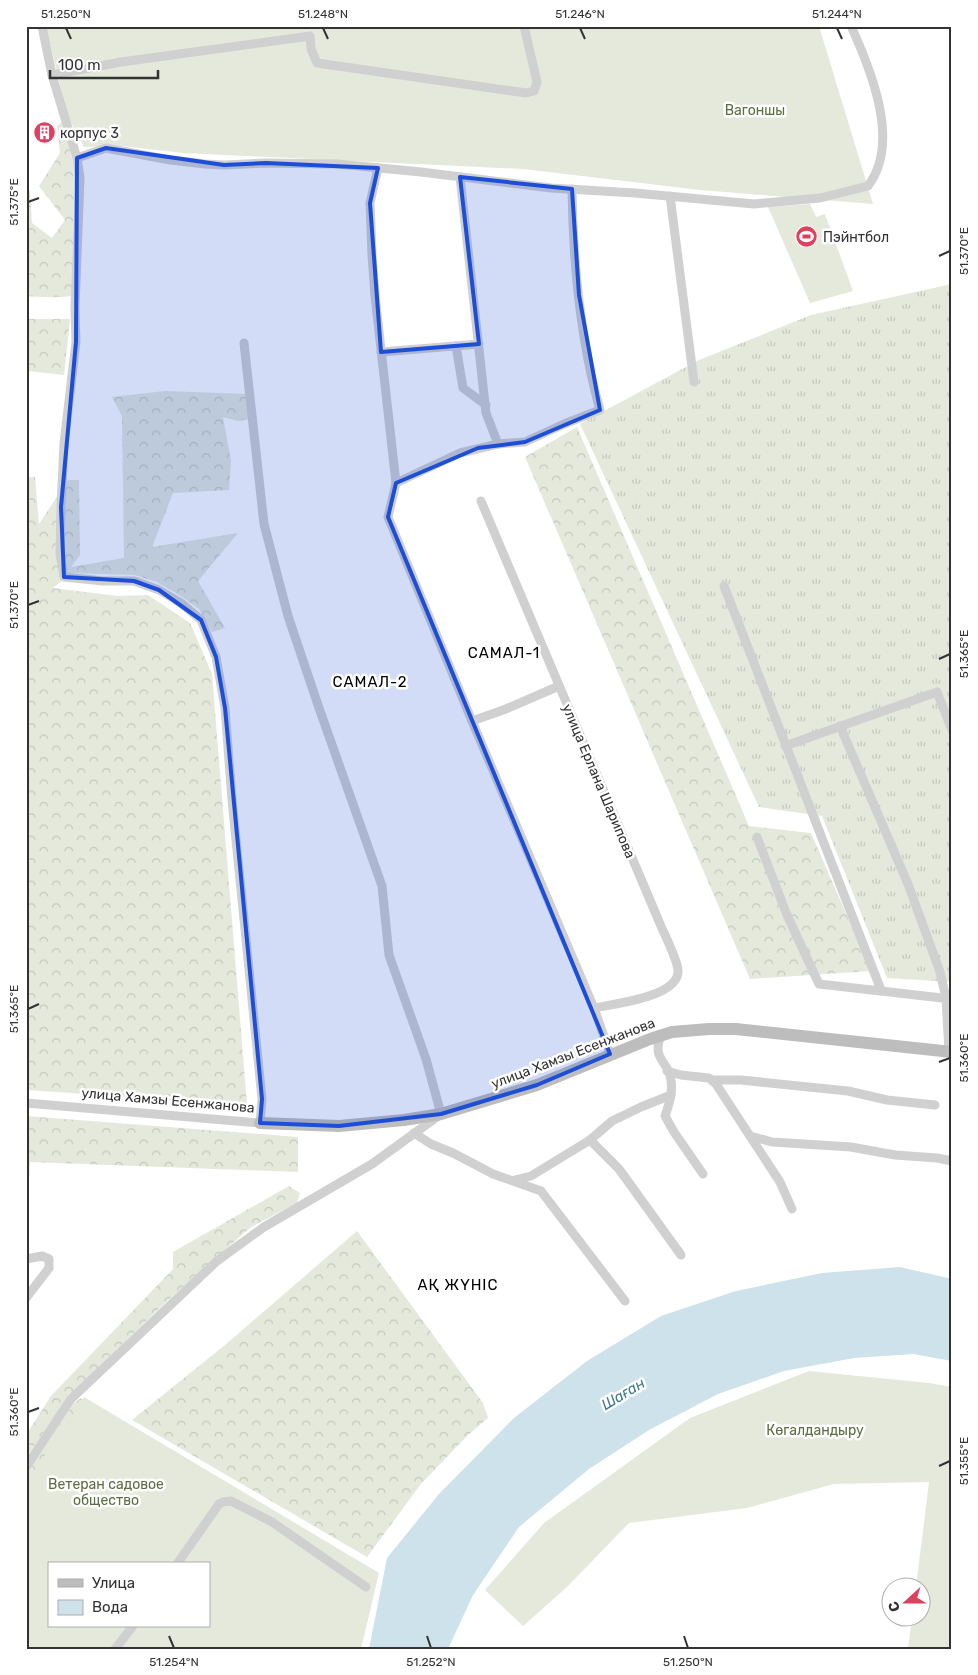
<svg xmlns="http://www.w3.org/2000/svg" width="978" height="1675" font-family="Rubik,sans-serif">
	<style>
		.grass { fill: url(#grass-tufts) }
		.forest { fill: url(#forest-crowns) }
		.garden { fill: #e4e9dc; fill-rule: evenodd }
		.water { fill: #cde2ea }
		.lines { fill: none; stroke-linecap: round; stroke-linejoin: round }
		.street { stroke: #d0d0d0; stroke-width: 9 }
		.secondary { stroke: #bdbdbd; stroke-width: 12 }
		.marked { fill: #1d4ed8; fill-opacity: 0.2; stroke: #1d4ed8; stroke-width: 4; stroke-linejoin: round }
		.ticks { fill: none; stroke: #333; stroke-width: 2 }
		.labels { text-anchor: middle; stroke-width: 5; stroke-linejoin: round; paint-order: stroke }
		.park-label { font-size: 14px; fill: #5b6d41; stroke: #fff }
		.poi-label { font-size: 14px; fill: #333; stroke: #fff; text-anchor: start }
		.street-label { font-size: 14px; fill: #333; stroke: #fff }
		.neighbourhood-label { font-size: 15px; letter-spacing: 1px; fill: #000; stroke: #fff }
		.water-label { font-size: 15px; font-style: italic; fill: #437c92; stroke: #fff }
		.neatline { fill: none; stroke: #333; stroke-width: 2 }
		.ticks-label { font-size: 12px; text-anchor: middle; fill: #333 }
	</style>
	<defs>
		<pattern id="grass-tufts" width="24" height="20" patternUnits="userSpaceOnUse" patternTransform="scale(1.25)"><rect width="24" height="20" fill="#e4e9dc"/><path d="M3 7l-1-3M5 7V3M7 7l1-3M15 17l-1-3M17 17v-4M19 17l1-3" fill="none" stroke="#c4c8bd"/></pattern>
		<pattern id="forest-crowns" width="20" height="18" patternUnits="userSpaceOnUse" patternTransform="scale(1.25)"><rect width="20" height="18" fill="#e4e9dc"/><path d="M2 6a3 3 0 1 1 6 0M12 15a3 3 0 1 1 6 0" fill="none" stroke="#c4c8bd"/></pattern>
	</defs>
	<rect width="100%" height="100%" fill="#fff"/>
	<path class="grass" d="M 952,284 L 952,982 L 887,978 L 822,816 L 759,807 L 580,424 L 699,360 L 811,315 Z"/>
	<g class="forest">
		<path d="M 63,121 L 77,179 L 72,296 C 56,298 42,297 26,296 L 26,190 L 30,191 L 32,223 L 52,238 L 65,220 L 39,186 L 60,153 L 57,126 Z"/>
		<path d="M 26,319 L 70,319 L 64,375 L 26,371 Z"/>
		<path d="M 165,391 L 247,394 L 251,419 L 238,421 L 223,417 L 231,461 L 229,490 L 173,493 L 152,547 L 238,533 L 198,581 L 225,628 L 212,632 L 199,609 L 181,596 L 157,582 L 135,575 L 71,573 L 53,588 L 118,596 L 148,595 L 190,623 L 212,674 L 247,1105 L 26,1090 L 26,478 L 35,477 L 39,524 L 68,480 L 79,480 L 80,555 L 71,567 L 124,558 L 122,416 L 112,397 Z"/>
		<path d="M 577,427 L 749,826 L 811,833 L 871,971 L 750,979 L 525,457 Z"/>
		<path d="M 26,1116 L 298,1137 L 298,1172 L 30,1162 L 26,1225 Z"/>
		<path d="M 289,1186 L 300,1193 L 297,1203 L 251,1227 L 165,1303 L 68,1397 L 26,1458 L 26,1435 L 51,1396 L 173,1269 L 173,1252 Z"/>
		<path d="M 357,1231 L 483,1403 L 488,1418 L 468,1435 L 421,1484 L 367,1557 L 132,1420 L 225,1345 Z"/>
		<path d="M 81,1398 L 84,1403 L 26,1490 L 26,1474 L 74,1403 Z"/>
	</g>
	<g class="garden">
		<path d="M 46,26 L 819,26 L 873,204 L 700,190 L 523,169 L 183,153 L 122,146 L 84,147 L 67,115 Z"/>
		<path d="M 810,204 L 816,217 L 825,214 L 853,291 L 810,303 L 768,207 Z"/>
		<path d="M 809,1371 L 929,1383 L 952,1387 L 952,1649 L 908,1649 L 912,1618 L 920,1618 L 920,1588 L 916,1587 L 929,1482 L 834,1484 L 747,1508 L 629,1523 L 567,1587 L 523,1626 L 485,1590 L 544,1523 L 690,1418 Z"/>
		<path d="M 84,1397 L 379,1573 L 361,1649 L 26,1649 L 26,1483 ZM 49,1564 L 209,1564 L 209,1626 L 49,1626 Z"/>
	</g>
	<path class="water" d="M 900,1267 L 952,1279 L 952,1361 L 913,1354 L 854,1358 L 784,1371 L 718,1394 L 649,1430 L 589,1469 L 519,1527 L 473,1595 L 448,1649 L 369,1649 L 387,1558 L 439,1494 L 514,1418 L 587,1361 L 661,1316 L 736,1291 L 822,1273 Z"/>
	<g class="lines">
		<g class="street">
			<path d="M 52,75 L 121,62 L 310,36 L 311,49 L 317,63 L 526,93 L 534,91 L 537,82 L 524,26"/>
			<path d="M 77,158 L 106,148 L 170,160 L 205,164 L 224,165 L 266,163 L 338,164 L 421,172 L 551,188 L 635,193 L 754,204 L 820,198 L 868,186 C 901,143 871,70 851,26"/>
			<path d="M 378,168 L 370,203 L 372,255 L 375,296 L 396,483 L 388,517 L 472,721 L 594,1008 L 610,1054"/>
			<path d="M 460,177 L 486,413 L 498,444"/>
			<path d="M 670,196 L 694,382"/>
			<path d="M 456,346 L 463,388 L 486,405"/>
			<path d="M 381,352 L 479,344"/>
			<path d="M 396,483 L 460,453 L 498,444 L 525,442 L 564,424 L 600,410 C 580,339 573,262 572,189"/>
			<path d="M 481,501 L 658,919 C 663,932 677,958 678,970 C 680,997 613,1004 594,1008"/>
			<path d="M 724,586 L 881,990"/>
			<path d="M 472,721 L 506,709 L 559,686"/>
			<path d="M 840,726 L 908,884 L 940,972 L 946,998 L 949,1052"/>
			<path d="M 785,746 L 937,692 L 952,730"/>
			<path d="M 757,837 L 787,915 L 819,984 L 951,999"/>
			<path d="M 661,1035 C 651,1060 669,1061 671,1080 C 673,1093 669,1104 665,1116 L 674,1132 L 703,1174"/>
			<path d="M 667,1071 L 681,1075 L 709,1078 L 716,1084 L 780,1182 L 792,1209"/>
			<path d="M 712,1080 L 741,1080 L 848,1091 L 887,1100 L 935,1105"/>
			<path d="M 26,1103 L 260,1123 L 262,1099 L 232,800 L 225,708 L 216,657 L 201,620 L 181,603 L 159,590 L 134,581 L 103,581 L 64,577 L 60,554 L 61,507 L 64,443 L 76,342 L 75,307 L 80,178 L 77,158 L 52,75 L 42,26"/>
			<path d="M 414,1133 L 431,1144 L 453,1153 L 493,1174 L 541,1191 L 625,1301"/>
			<path d="M 750,1136 L 772,1142 L 851,1147 L 895,1155 L 937,1158 L 952,1161"/>
			<path d="M 590,1140 L 619,1169 L 681,1255"/>
			<path d="M 515,1180 L 531,1176 L 590,1140 L 612,1121 L 641,1107 L 671,1095"/>
			<path d="M 26,1259 L 42,1256 L 49,1259 L 49,1268 L 26,1298"/>
			<path d="M 26,1467 L 71,1399 L 217,1261 L 264,1227 L 372,1164 L 441,1114 L 426,1059 L 389,955 L 382,886 L 319,708 L 288,616 L 264,524 L 244,343"/>
			<path d="M 177,1564 L 219,1504 L 223,1502 L 231,1501 L 272,1522 L 366,1587"/>
			<path d="M 115,1649 L 133,1626"/>
		</g>
		<path class="secondary" d="M 260,1123 L 339,1126 L 404,1120 L 441,1114 L 537,1085 L 650,1039 L 672,1032 L 709,1029 L 736,1029 L 952,1052"/>
	</g>
	<path class="marked" d="M 106,148 L 224,165 L 266,163 L 378,168 L 370,203 L 381,352 L 479,344 L 460,177 L 572,189 L 579,295 L 600,410 L 525,442 L 478,448 L 396,483 L 388,517 L 610,1054 L 537,1085 L 441,1114 L 339,1126 L 260,1123 L 262,1099 L 225,708 L 216,657 L 201,620 L 159,590 L 134,581 L 64,577 L 61,507 L 76,342 L 77,158 Z"/>
	<path class="ticks" d="M 66,28 L 71,39M 323,28 L 328,39M 580,28 L 585,39M 837,28 L 842,39M 28,202 L 39,198M 939,256 L 950,251M 28,605 L 39,601M 939,659 L 950,654M 28,1009 L 39,1004M 939,1062 L 950,1058M 28,1412 L 39,1408M 939,1466 L 950,1461M 169,1636 L 174,1648M 427,1636 L 431,1648M 684,1636 L 688,1648"/>
	<defs>
		<symbol id="building-disc" viewBox="-11 -11 22 22"><circle r="9.5" fill="#dd415e" stroke="#fff"/><path d="M-4-6H4V6H1V3H-1V6H-4ZM-2.5-4.3h1.7v1.8h-1.7ZM.8-4.3h1.7v1.8H.8ZM-2.5-1h1.7V.8h-1.7ZM.8-1h1.7V.8H.8Z" fill="#fff"/></symbol>
		<symbol id="stadium-disc" viewBox="-11 -11 22 22"><circle r="9.5" fill="#dd415e" stroke="#fff"/><path d="M0-5a6.5 5 0 1 0 0 10a6.5 5 0 1 0 0-10ZM-3.5-1.8h7v3.6h-7Z" fill="#fff"/></symbol>
	</defs>
	<g fill-rule="evenodd">
		<use href="#building-disc" x="32" y="120" width="25" height="25"/>
		<use href="#stadium-disc" x="794" y="224" width="25" height="25"/>
	</g>
	<g class="labels">
		<g class="park-label">
			<text x="755" y="115">Вагоншы</text>
			<text x="815" y="1435">Көгалдандыру</text>
			<text x="106" y="1489">Ветеран садовое<tspan x="106" dy="16">общество</tspan></text>
		</g>
		<g class="poi-label">
			<text x="60" y="138">корпус 3</text>
			<text x="823" y="242">Пэйнтбол</text>
		</g>
		<g class="street-label">
			<text transform="translate(599 781) rotate(67)" y="5">улица Ерлана Шарипова</text>
			<text transform="translate(573 1053) rotate(-21)" y="5">улица Хамзы Есенжанова</text>
			<text transform="translate(168 1100) rotate(5)" y="5">улица Хамзы Есенжанова</text>
		</g>
		<g class="neighbourhood-label">
			<text x="504" y="658">САМАЛ-1</text>
			<text x="370" y="687">САМАЛ-2</text>
			<text x="458" y="1290">АҚ ЖҮНІС</text>
		</g>
		<g class="water-label">
			<text transform="translate(623 1394) rotate(-31)" y="5">Шаған</text>
		</g>
	</g>
	<rect width="978" height="1675" fill="none" stroke="#ffffff" stroke-width="55"/>
	<rect x="48" y="1562" width="162" height="65" fill="#ffffff" stroke="#adadad"/>
	<rect x="58" y="1579" width="25" height="8" fill="#bdbdbd" stroke="#adadad"/>
	<text x="92" y="1588" font-size="15" fill="#333333">Улица</text>
	<rect x="58" y="1600" width="25" height="15" fill="#cde2ea" stroke="#adadad"/>
	<text x="92" y="1612" font-size="15" fill="#333333">Вода</text>
	<g transform="translate(906 1602) rotate(249)"><circle r="24" fill="#ffffff" stroke="#adadad"/>
	<path d="M0-4L9 19L0 12L-9 19Z" fill="#dd415e"/>
	<text y="-8" font-size="14" font-weight="bold" text-anchor="middle" fill="#333333">С</text>
	</g>
	<path d="M50 70v8h108v-8" fill="none" stroke="#333333" stroke-width="2.5"/>
	<text x="58" y="70" font-size="15" fill="#333333" stroke="#ffffff" stroke-width="4" paint-order="stroke">100 m</text>
	<rect x="28" y="28" width="922" height="1620" class="neatline"/>
	<g class="ticks-label">
		<text x="66" y="18">51.250°N</text>
		<text x="323" y="18">51.248°N</text>
		<text x="580" y="18">51.246°N</text>
		<text x="837" y="18">51.244°N</text>
		<text transform="translate(14 202) rotate(-90)" y="4">51.375°E</text>
		<text transform="translate(964 251) rotate(-90)" y="4">51.370°E</text>
		<text transform="translate(14 605) rotate(-90)" y="4">51.370°E</text>
		<text transform="translate(964 654) rotate(-90)" y="4">51.365°E</text>
		<text transform="translate(14 1009) rotate(-90)" y="4">51.365°E</text>
		<text transform="translate(964 1058) rotate(-90)" y="4">51.360°E</text>
		<text transform="translate(14 1412) rotate(-90)" y="4">51.360°E</text>
		<text transform="translate(964 1461) rotate(-90)" y="4">51.355°E</text>
		<text x="174" y="1666">51.254°N</text>
		<text x="431" y="1666">51.252°N</text>
		<text x="688" y="1666">51.250°N</text>
	</g>
</svg>
